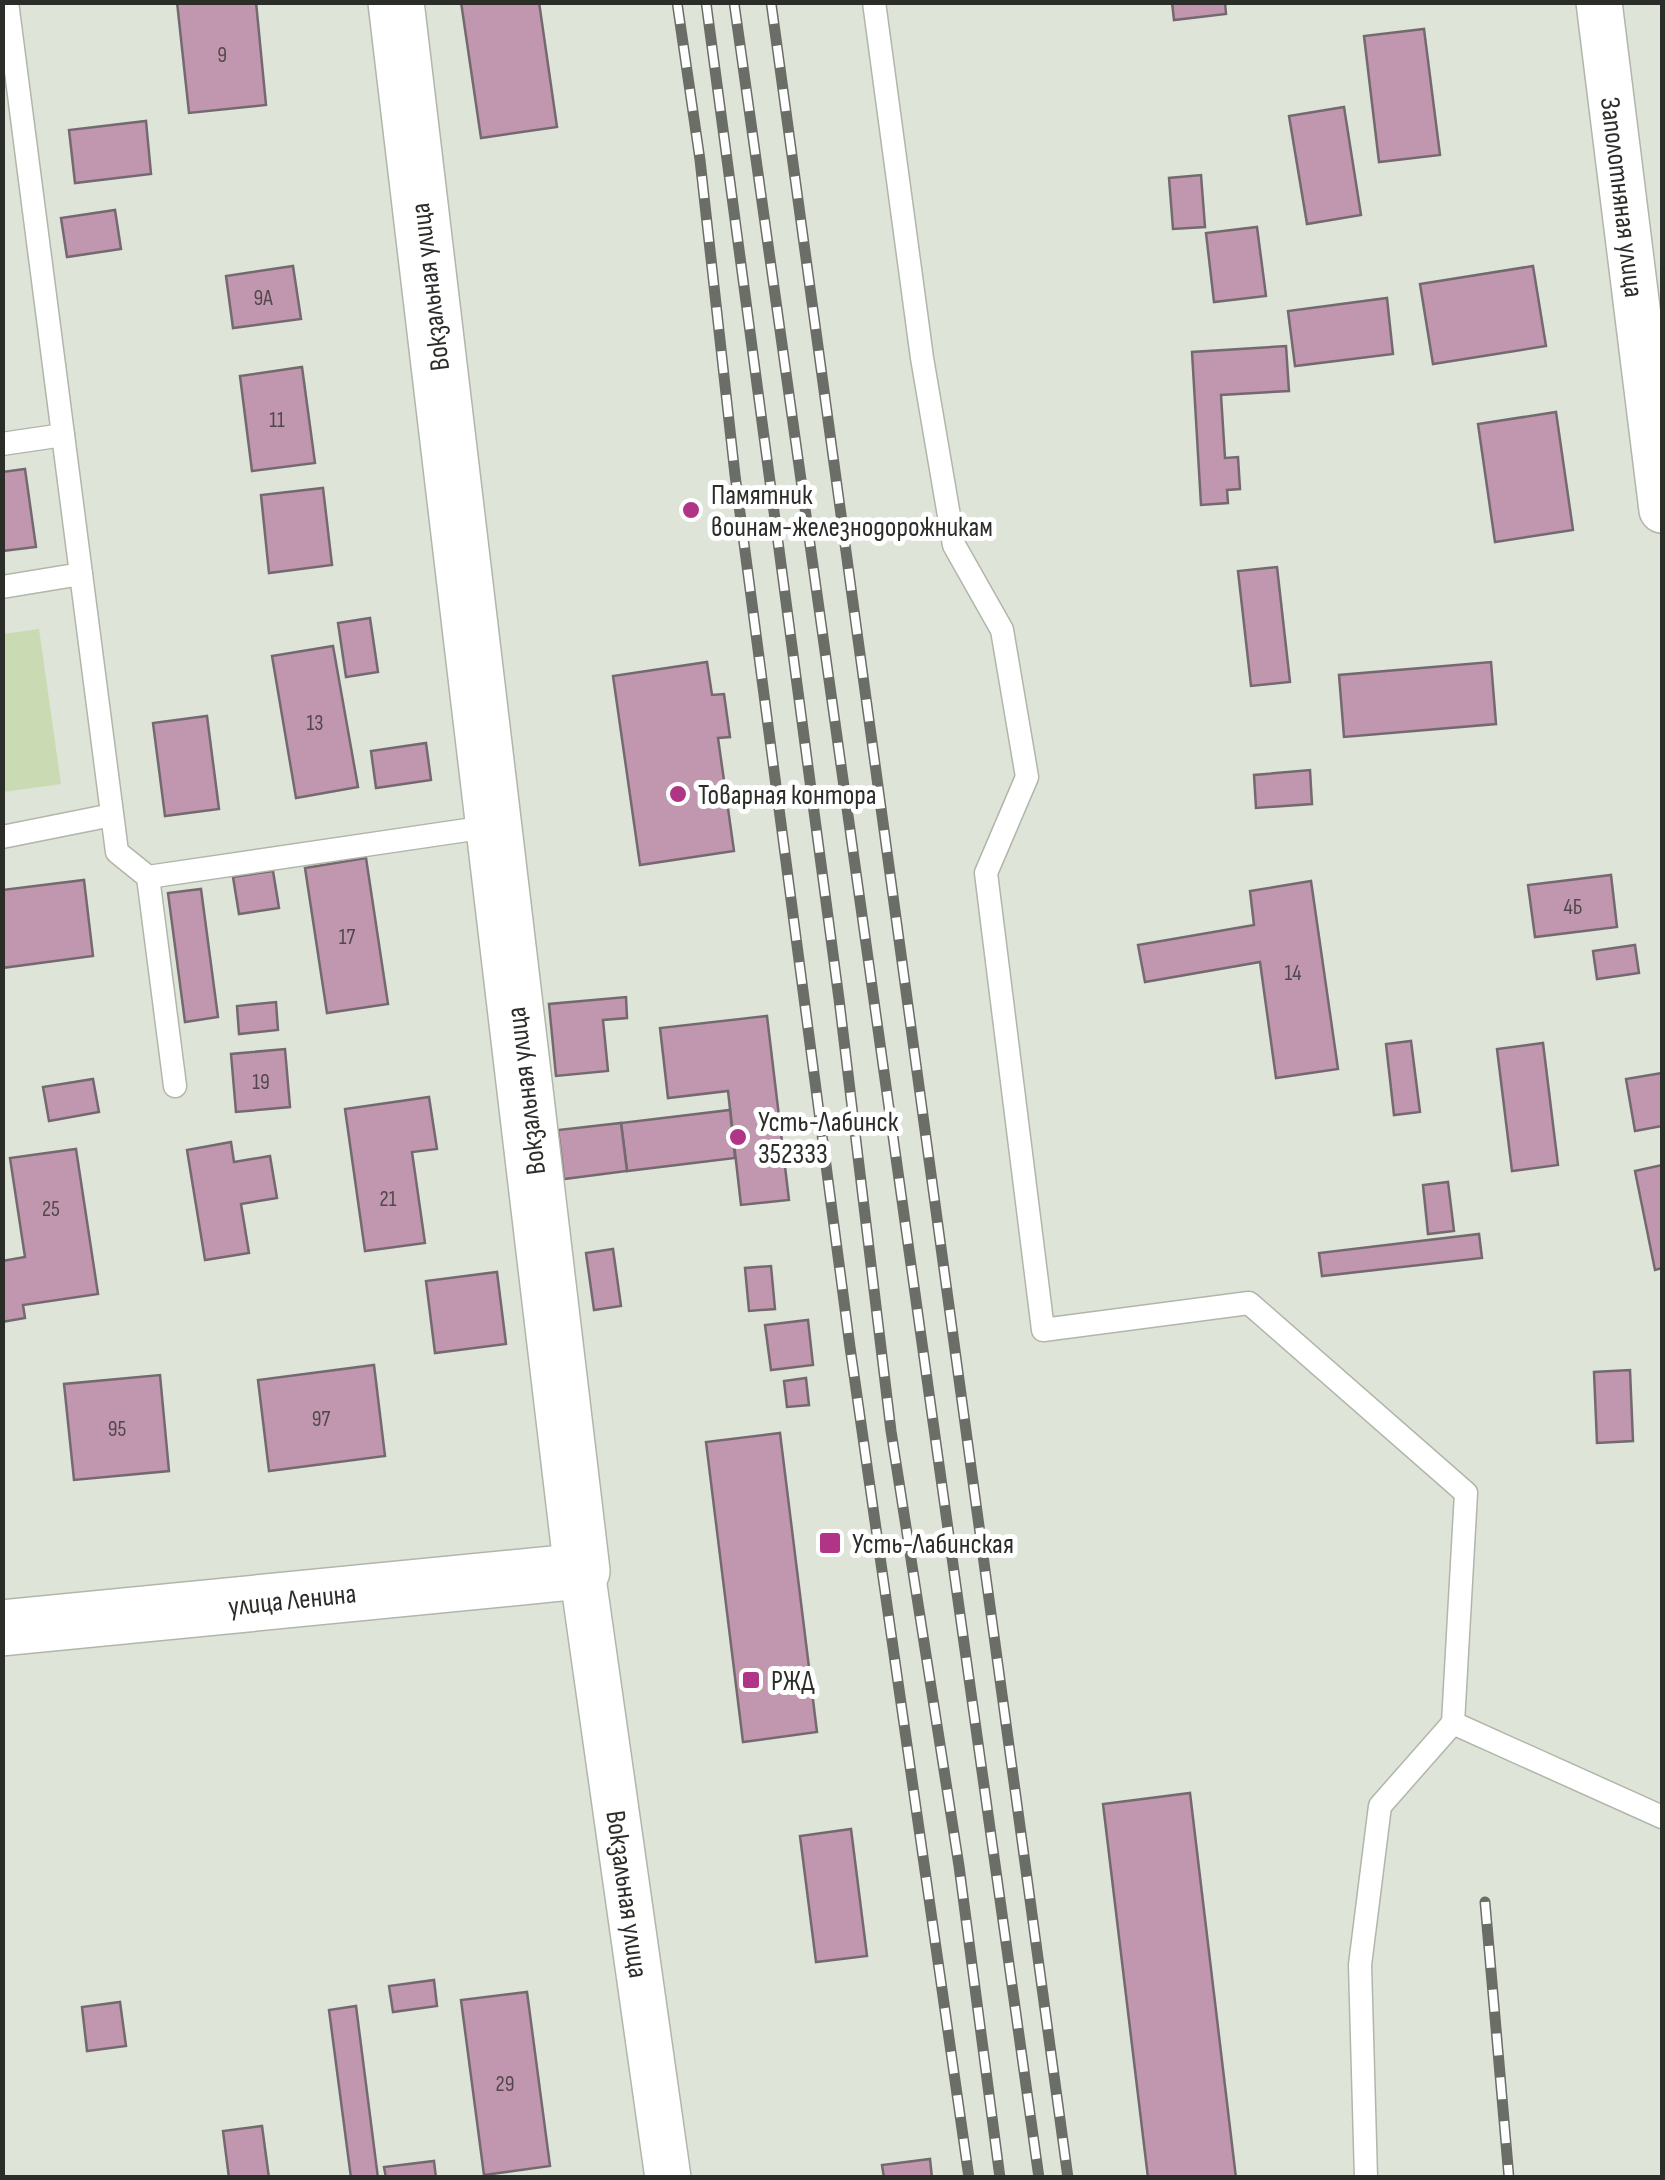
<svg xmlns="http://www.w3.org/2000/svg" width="1665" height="2180" font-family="'Sofia Sans Condensed',sans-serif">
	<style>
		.green { fill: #cadab2 }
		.building { fill: #c197af; stroke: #74696f; stroke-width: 2.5 }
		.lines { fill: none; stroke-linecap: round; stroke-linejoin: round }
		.lane-casing { stroke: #b1b6aa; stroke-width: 25 }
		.street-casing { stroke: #b1b6aa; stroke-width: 48 }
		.secondary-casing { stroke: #b1b6aa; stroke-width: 58 }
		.lane { stroke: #fff; stroke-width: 22 }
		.street { stroke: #fff; stroke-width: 45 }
		.secondary { stroke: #fff; stroke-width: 55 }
		.rail-casing { stroke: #6b6e67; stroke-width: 11 }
		.rail { stroke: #fff; stroke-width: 8; stroke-dasharray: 22; stroke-linecap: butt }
		.poi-dot { fill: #b03587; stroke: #fff; stroke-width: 4 }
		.labels { text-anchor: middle; stroke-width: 10; stroke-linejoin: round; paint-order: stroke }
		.number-label { font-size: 22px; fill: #50484a }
		.street-label { font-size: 28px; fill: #2b2d29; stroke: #fff }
		.poi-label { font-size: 28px; fill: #2b2d29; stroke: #fff; text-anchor: start }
	</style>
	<rect width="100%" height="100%" fill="#dfe4d8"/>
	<path class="green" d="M 39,629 L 61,784 L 3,792 L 3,634 Z"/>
	<g class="building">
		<path d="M 177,2 L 256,2 L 266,105 L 189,113 Z"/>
		<path d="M 461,2 L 539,2 L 557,127 L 481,138 Z"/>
		<path d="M 1172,2 L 1225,2 L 1226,14 L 1174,20 Z"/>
		<path d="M 1424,29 L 1440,155 L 1379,162 L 1364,36 Z"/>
		<path d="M 1344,107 L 1361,215 L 1307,224 L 1289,116 Z"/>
		<path d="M 146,121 L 151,174 L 75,183 L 69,130 Z"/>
		<path d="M 1201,175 L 1205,227 L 1173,229 L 1169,178 Z"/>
		<path d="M 115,210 L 121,249 L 67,257 L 61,218 Z"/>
		<path d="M 1257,227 L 1266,296 L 1214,302 L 1206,233 Z"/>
		<path d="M 293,266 L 301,319 L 233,328 L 226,276 Z"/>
		<path d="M 1533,266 L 1546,346 L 1433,364 L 1420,284 Z"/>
		<path d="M 1387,298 L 1393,354 L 1295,366 L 1288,311 Z"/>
		<path d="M 1286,346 L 1289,391 L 1221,395 L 1225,458 L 1238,457 L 1240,489 L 1227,490 L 1228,503 L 1201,505 L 1192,352 Z"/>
		<path d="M 302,367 L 315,463 L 252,471 L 240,376 Z"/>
		<path d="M 1556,412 L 1573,530 L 1495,542 L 1478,424 Z"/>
		<path d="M 25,469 L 36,547 L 2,551 L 2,472 Z"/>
		<path d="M 323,488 L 332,565 L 269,573 L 261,495 Z"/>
		<path d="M 1277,567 L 1290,682 L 1251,686 L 1238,571 Z"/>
		<path d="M 370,618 L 378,672 L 346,677 L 338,623 Z"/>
		<path d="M 333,646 L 358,787 L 296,798 L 272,656 Z"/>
		<path d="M 707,662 L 712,695 L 724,694 L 730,737 L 718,738 L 734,851 L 640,865 L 613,676 Z"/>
		<path d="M 1491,662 L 1496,724 L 1344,737 L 1339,675 Z"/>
		<path d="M 207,716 L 219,809 L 165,816 L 153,723 Z"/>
		<path d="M 426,743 L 431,780 L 376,788 L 371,751 Z"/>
		<path d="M 1310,770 L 1312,804 L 1256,808 L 1254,775 Z"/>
		<path d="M 366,858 L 388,1004 L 327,1013 L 305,868 Z"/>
		<path d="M 273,871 L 279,908 L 239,914 L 233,877 Z"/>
		<path d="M 1611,875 L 1617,927 L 1535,937 L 1528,885 Z"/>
		<path d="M 84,880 L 93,956 L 2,968 L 2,890 Z"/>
		<path d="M 1311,881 L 1338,1069 L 1276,1078 L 1260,962 L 1145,982 L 1138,945 L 1254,925 L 1250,891 Z"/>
		<path d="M 201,889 L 218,1017 L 185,1022 L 168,893 Z"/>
		<path d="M 1635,945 L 1639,973 L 1597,979 L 1593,951 Z"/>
		<path d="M 626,997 L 627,1018 L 603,1020 L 608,1071 L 556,1076 L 549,1004 Z"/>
		<path d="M 276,1002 L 278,1030 L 239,1034 L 237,1006 Z"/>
		<path d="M 767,1016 L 789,1200 L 741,1205 L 728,1091 L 668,1098 L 660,1028 Z"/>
		<path d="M 1411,1041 L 1420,1112 L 1394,1115 L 1386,1044 Z"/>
		<path d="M 1543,1043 L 1558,1165 L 1512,1171 L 1497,1049 Z"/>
		<path d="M 285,1049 L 290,1107 L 236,1112 L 231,1054 Z"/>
		<path d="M 1662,1073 L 1662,1126 L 1635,1131 L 1626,1079 Z"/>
		<path d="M 93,1079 L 99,1112 L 49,1121 L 43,1087 Z"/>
		<path d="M 429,1097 L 437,1149 L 412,1152 L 425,1243 L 365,1251 L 345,1109 Z"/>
		<path d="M 730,1110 L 735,1158 L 627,1171 L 621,1123 Z"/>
		<path d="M 621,1123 L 627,1171 L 564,1179 L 558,1130 Z"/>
		<path d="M 231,1142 L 234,1162 L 270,1156 L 277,1198 L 241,1204 L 249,1253 L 205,1260 L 187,1150 Z"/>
		<path d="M 76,1149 L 98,1294 L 23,1305 L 25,1318 L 2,1322 L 2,1261 L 25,1257 L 10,1158 Z"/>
		<path d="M 1662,1165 L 1662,1268 L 1655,1270 L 1635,1171 Z"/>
		<path d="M 1448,1182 L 1454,1231 L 1428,1234 L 1423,1185 Z"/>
		<path d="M 1479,1234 L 1482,1258 L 1322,1276 L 1319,1253 Z"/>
		<path d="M 613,1249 L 621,1306 L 594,1310 L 586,1253 Z"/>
		<path d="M 771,1266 L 775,1309 L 749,1311 L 745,1268 Z"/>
		<path d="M 497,1272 L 506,1344 L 435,1353 L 426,1281 Z"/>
		<path d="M 808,1320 L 813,1365 L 771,1370 L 765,1325 Z"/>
		<path d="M 374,1365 L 385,1456 L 269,1471 L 258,1380 Z"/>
		<path d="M 1630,1370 L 1633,1441 L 1597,1443 L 1594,1372 Z"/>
		<path d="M 160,1375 L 169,1471 L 74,1480 L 64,1384 Z"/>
		<path d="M 806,1378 L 809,1405 L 787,1407 L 784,1381 Z"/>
		<path d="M 780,1433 L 817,1732 L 743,1742 L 706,1442 Z"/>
		<path d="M 1190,1793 L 1236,2178 L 1148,2178 L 1103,1804 Z"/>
		<path d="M 851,1829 L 867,1956 L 816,1962 L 800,1836 Z"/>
		<path d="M 434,1980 L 437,2006 L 393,2012 L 389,1986 Z"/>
		<path d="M 527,1992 L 550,2166 L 484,2175 L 461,2000 Z"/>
		<path d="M 120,2002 L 126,2046 L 87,2051 L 82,2007 Z"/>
		<path d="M 356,2006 L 378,2178 L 351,2178 L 329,2010 Z"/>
		<path d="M 262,2126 L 269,2178 L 229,2178 L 223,2131 Z"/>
		<path d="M 930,2159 L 932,2178 L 884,2178 L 882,2165 Z"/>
		<path d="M 434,2161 L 436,2178 L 386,2178 L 384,2167 Z"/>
	</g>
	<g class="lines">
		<defs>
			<g id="lane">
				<path d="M 7,2 L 117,852 L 148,877 L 175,1086"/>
				<path d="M 874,2 L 922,358 L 954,545 L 1002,630 L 1027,777 L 986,873 L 1043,1330 L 1249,1303 L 1466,1493 L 1453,1723 L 1662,1817"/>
				<path d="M 2,444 L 63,435"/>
				<path d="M 2,587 L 81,574"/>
				<path d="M 2,837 L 112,815"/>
				<path d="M 148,877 L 494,826"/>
				<path d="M 1366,2178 L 1360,1965 L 1380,1806 L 1453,1723"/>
			</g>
			<g id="street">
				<path d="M 1599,2 L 1662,510"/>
				<path d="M 582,1571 L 668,2178"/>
			</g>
			<path id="secondary" d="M 2,1628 L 582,1571 L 396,2"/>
		</defs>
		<use href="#lane" class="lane-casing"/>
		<use href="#street" class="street-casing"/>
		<use href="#secondary" class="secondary-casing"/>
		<use href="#lane" class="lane"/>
		<use href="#street" class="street"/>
		<use href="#secondary" class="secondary"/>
		<defs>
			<g id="rail">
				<path d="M 677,2 L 700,160 L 735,475 L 850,1347 L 969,2178"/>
				<path d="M 706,2 L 839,999 L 891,1431 L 959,1866 L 1000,2178"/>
				<path d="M 734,2 L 1039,2178"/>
				<path d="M 771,2 L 1068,2178"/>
				<path d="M 1485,1902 L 1509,2178"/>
			</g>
		</defs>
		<use href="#rail" class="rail-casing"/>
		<use href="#rail" class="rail"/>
	</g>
	<g class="poi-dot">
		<circle cx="691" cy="510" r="10"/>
		<circle cx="678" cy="794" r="10"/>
		<circle cx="738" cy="1137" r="10"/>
		<rect x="818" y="1531" width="24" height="24" rx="5"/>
		<rect x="741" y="1670" width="20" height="20" rx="5"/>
	</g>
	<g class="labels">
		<g class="number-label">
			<text x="222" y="62">9</text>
			<text x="263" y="305">9А</text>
			<text x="277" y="427">11</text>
			<text x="315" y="730">13</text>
			<text x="1573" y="914">4Б</text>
			<text x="347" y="944">17</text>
			<text x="1293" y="980">14</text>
			<text x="261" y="1089">19</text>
			<text x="388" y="1206">21</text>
			<text x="51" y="1216">25</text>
			<text x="321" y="1426">97</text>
			<text x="117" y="1436">95</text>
			<text x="505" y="2091">29</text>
		</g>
		<g class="street-label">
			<text transform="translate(1623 197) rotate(83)" y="10">Заполотняная улица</text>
			<text transform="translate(429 287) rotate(-97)" y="10">Вокзальная улица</text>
			<text transform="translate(525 1091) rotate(-97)" y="10">Вокзальная улица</text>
			<text transform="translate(292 1599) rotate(-6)" y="10">улица Ленина</text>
			<text transform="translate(628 1894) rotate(82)" y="10">Вокзальная улица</text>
		</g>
		<g class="poi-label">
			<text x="711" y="504">Памятник<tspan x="711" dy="32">воинам-железнодорожникам</tspan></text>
			<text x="698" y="804">Товарная контора</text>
			<text x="758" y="1131">Усть-Лабинск<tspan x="758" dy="32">352333</tspan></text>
			<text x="852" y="1553">Усть-Лабинская</text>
			<text x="771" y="1690">РЖД</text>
		</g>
	</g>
	<rect width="1665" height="2180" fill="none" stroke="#2b2d29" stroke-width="10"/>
</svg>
